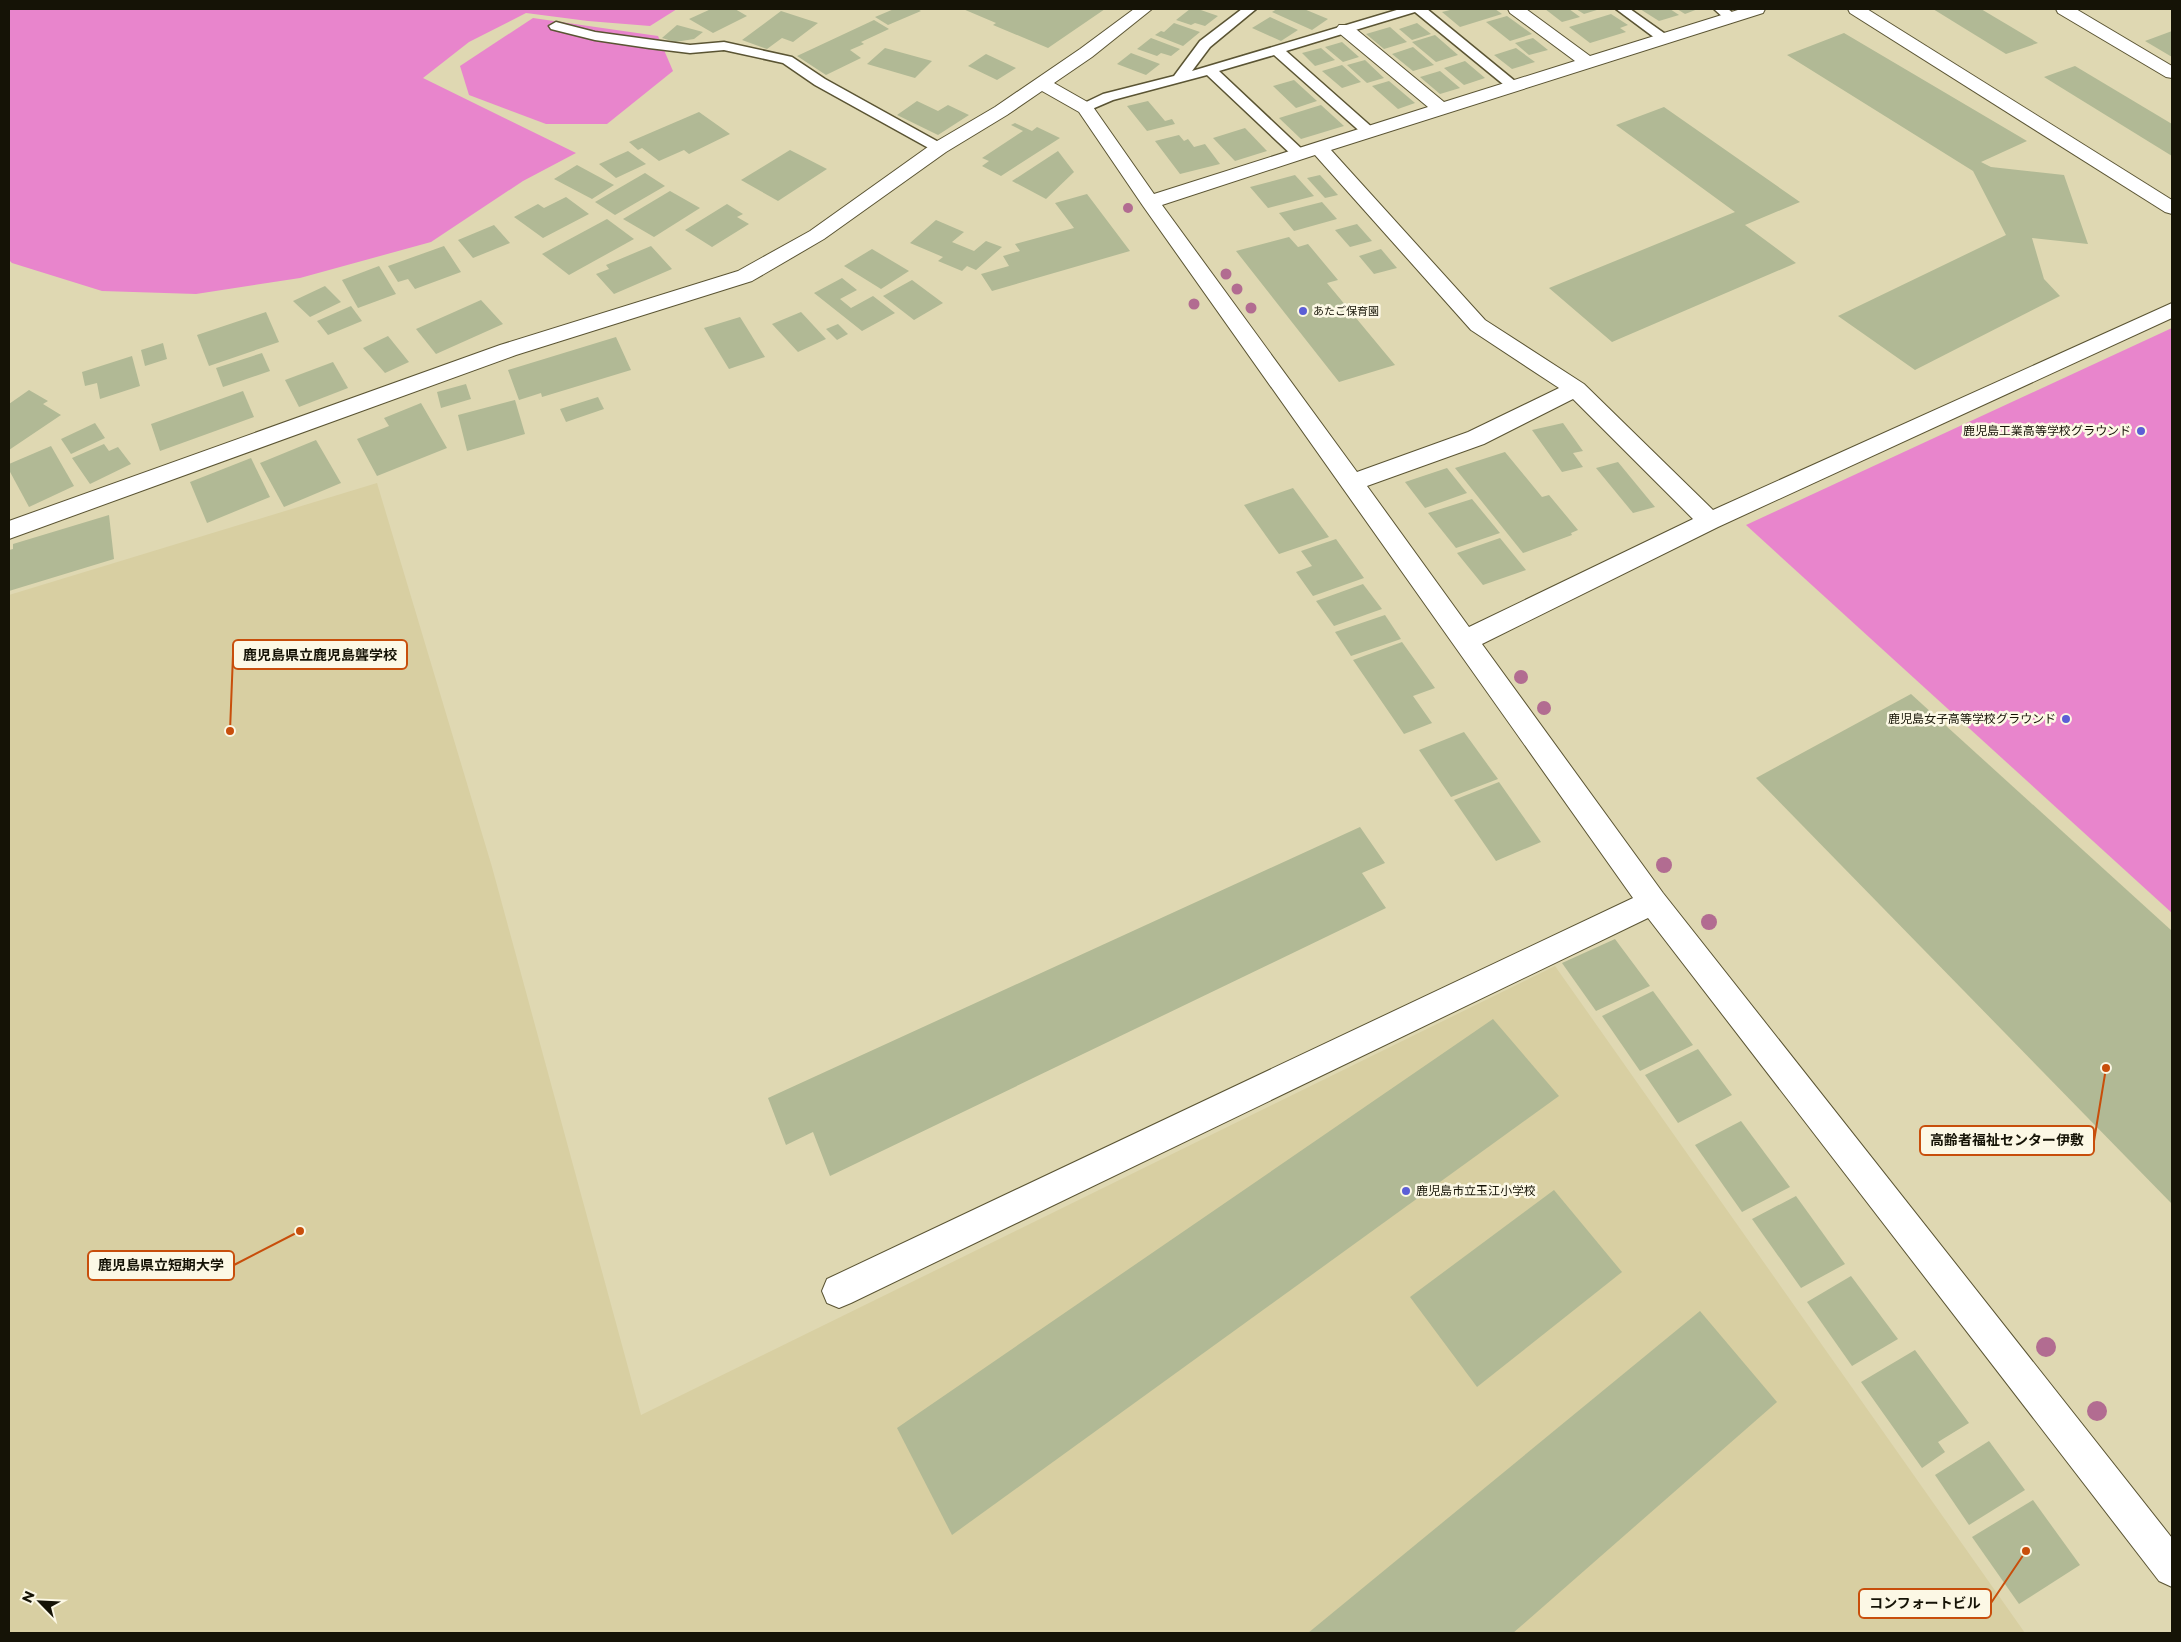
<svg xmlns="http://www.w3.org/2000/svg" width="2181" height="1642" font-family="Montserrat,'Noto Sans JP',sans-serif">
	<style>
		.built { fill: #d8cfa2 }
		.green { fill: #e885cc }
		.building { fill: #b1b995 }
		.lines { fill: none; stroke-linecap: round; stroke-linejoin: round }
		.lane-casing { stroke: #5a5433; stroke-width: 3 }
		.street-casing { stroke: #5a5433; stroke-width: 2 }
		.lane { fill: #fff; fill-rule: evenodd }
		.street { fill: #fff; fill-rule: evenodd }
		.tree { fill: #b26c91 }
		.poi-dot { fill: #5c5ed6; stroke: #fcf8e5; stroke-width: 2 }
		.labels { text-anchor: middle; stroke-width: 5; stroke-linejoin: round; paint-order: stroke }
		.far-poi-label { font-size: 11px; fill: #151306; stroke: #fcf8e5; text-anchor: start }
		.poi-label { font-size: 12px; fill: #151306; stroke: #fcf8e5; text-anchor: end }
		.leader { fill: none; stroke: #c84e0b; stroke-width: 2 }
		.callout-dot { fill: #c84e0b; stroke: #fcf8e5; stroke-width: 2 }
		.callout { fill: #fcf8e5; stroke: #c84e0b; stroke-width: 2 }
		.callout-label { font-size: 14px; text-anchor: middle; font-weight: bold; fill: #151306 }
	</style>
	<rect width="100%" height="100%" fill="#dfd8b2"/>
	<path class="built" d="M 377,483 L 492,867 L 641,1415 L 1555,966 L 2025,1633 L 9,1633 L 9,595 Z"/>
	<g class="green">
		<path d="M 9,9 L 677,9 L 650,26 L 588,21 L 526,13 L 469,42 L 423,78 L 576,153 L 523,181 L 431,242 L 300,278 L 196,294 L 102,291 L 12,263 L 9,260 Z"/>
		<path d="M 533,18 L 658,36 L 673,71 L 607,124 L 546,124 L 469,95 L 460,66 Z"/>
		<path d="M 2172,328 L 2172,913 L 1746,525 Z"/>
	</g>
	<g class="building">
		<path d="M 711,9 L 735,9 L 747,16 L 713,33 L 689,19 Z"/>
		<path d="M 894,9 L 917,9 L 921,11 L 888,25 L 875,17 Z"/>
		<path d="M 963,9 L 1105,9 L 1048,48 L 993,25 L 996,23 Z"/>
		<path d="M 1190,9 L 1198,9 L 1218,16 L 1205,26 L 1195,23 L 1191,25 L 1176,20 Z"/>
		<path d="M 1277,9 L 1304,9 L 1328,19 L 1312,30 L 1272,12 Z"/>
		<path d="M 1454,9 L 1495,9 L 1502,14 L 1460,27 L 1442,12 Z"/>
		<path d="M 1545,9 L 1569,9 L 1580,17 L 1562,22 Z"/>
		<path d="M 1576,9 L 1600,9 L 1584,14 Z"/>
		<path d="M 1640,9 L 1670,9 L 1679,15 L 1659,21 Z"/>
		<path d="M 1677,9 L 1698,9 L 1685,14 Z"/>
		<path d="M 1933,9 L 1981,9 L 2038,43 L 2006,54 Z"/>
		<path d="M 781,11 L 818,23 L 793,42 L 782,38 L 767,49 L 742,40 Z"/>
		<path d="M 1611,14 L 1628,25 L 1620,28 L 1626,32 L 1590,43 L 1569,27 Z"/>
		<path d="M 1507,16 L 1532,34 L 1510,41 L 1486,22 Z"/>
		<path d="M 1270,17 L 1298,30 L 1281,41 L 1252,28 Z"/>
		<path d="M 874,20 L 889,29 L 861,42 L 864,44 L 850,50 L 861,58 L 826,75 L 797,56 Z"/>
		<path d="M 1174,23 L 1200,32 L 1183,46 L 1155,35 L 1161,31 L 1164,32 Z"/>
		<path d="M 1417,23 L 1431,34 L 1412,40 L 1399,29 Z"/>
		<path d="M 677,25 L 703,32 L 694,39 L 675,42 L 662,38 Z"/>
		<path d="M 1390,27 L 1407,42 L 1384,49 L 1366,34 Z"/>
		<path d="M 2172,31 L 2172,57 L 2145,41 Z"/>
		<path d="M 1844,33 L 2027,141 L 1981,162 L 1991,167 L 2064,175 L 2088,244 L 2032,238 L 2044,279 L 2060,296 L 1915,370 L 1838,316 L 2006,235 L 1973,171 L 1787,55 Z"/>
		<path d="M 1435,35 L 1458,55 L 1436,62 L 1412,42 Z"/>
		<path d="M 1151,38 L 1180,49 L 1171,56 L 1161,53 L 1157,56 L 1137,49 Z"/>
		<path d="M 1533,38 L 1548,50 L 1529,55 L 1515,43 Z"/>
		<path d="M 1342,42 L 1359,57 L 1343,62 L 1325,47 Z"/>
		<path d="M 1413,47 L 1434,65 L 1413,71 L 1392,54 Z"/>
		<path d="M 885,48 L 932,61 L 915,78 L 867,64 Z"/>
		<path d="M 1321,48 L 1335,60 L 1315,66 L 1302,53 Z"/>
		<path d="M 1516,48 L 1535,62 L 1512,69 L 1494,55 Z"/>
		<path d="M 1131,53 L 1160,64 L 1146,75 L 1117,64 Z"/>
		<path d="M 986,54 L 1016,68 L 997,80 L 968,66 Z"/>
		<path d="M 1365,60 L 1384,78 L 1367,83 L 1347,65 Z"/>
		<path d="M 1465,61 L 1485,78 L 1464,85 L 1444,68 Z"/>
		<path d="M 1342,65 L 1361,82 L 1342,88 L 1322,71 Z"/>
		<path d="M 2075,66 L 2172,124 L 2172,156 L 2044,77 Z"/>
		<path d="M 1440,71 L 1460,88 L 1440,94 L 1420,77 Z"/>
		<path d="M 1294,80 L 1317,101 L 1296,108 L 1273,86 Z"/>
		<path d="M 1389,81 L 1415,103 L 1398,109 L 1372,86 Z"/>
		<path d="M 917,101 L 938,111 L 948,105 L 969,115 L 938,135 L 897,115 Z"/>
		<path d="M 1148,101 L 1165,121 L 1172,119 L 1175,124 L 1147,131 L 1127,106 Z"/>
		<path d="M 1321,105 L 1344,126 L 1301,139 L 1279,118 Z"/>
		<path d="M 1664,107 L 1800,202 L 1745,225 L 1796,263 L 1612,342 L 1549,288 L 1735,212 L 1616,125 Z"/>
		<path d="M 699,112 L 730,134 L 689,154 L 684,150 L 659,161 L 642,148 L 638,150 L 629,142 Z"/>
		<path d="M 1015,123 L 1032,131 L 1037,127 L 1060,138 L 1001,176 L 982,166 L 989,161 L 982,158 L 1023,131 L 1011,125 Z"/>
		<path d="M 1245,128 L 1267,151 L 1235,161 L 1213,138 Z"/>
		<path d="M 1179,135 L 1184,141 L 1188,139 L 1194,147 L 1205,144 L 1220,164 L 1180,174 L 1155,141 Z"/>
		<path d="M 790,150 L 827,169 L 778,201 L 741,180 Z"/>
		<path d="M 628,151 L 646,164 L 616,178 L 599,164 Z"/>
		<path d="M 1058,151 L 1074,172 L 1046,199 L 1012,181 Z"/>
		<path d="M 577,165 L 614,185 L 592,199 L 554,179 Z"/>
		<path d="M 645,173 L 665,186 L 615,215 L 595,202 Z"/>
		<path d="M 1295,175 L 1314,196 L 1268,208 L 1250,187 Z"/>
		<path d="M 1320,175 L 1338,195 L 1325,198 L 1307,178 Z"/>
		<path d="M 670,191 L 700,208 L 654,237 L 623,219 Z"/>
		<path d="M 1087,194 L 1130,251 L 992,291 L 981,274 L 1009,266 L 1003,256 L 1020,251 L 1015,244 L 1074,228 L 1055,203 Z"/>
		<path d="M 566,197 L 589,214 L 543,238 L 514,217 L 538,204 L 544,208 Z"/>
		<path d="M 1322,202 L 1337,219 L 1294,231 L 1279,213 Z"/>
		<path d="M 727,204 L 743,214 L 737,217 L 749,224 L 712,247 L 685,230 Z"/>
		<path d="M 607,219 L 634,239 L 569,275 L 542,254 Z"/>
		<path d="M 936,220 L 964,232 L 952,242 L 974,251 L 986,241 L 1002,247 L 976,270 L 967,266 L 962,271 L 938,261 L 943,257 L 910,243 Z"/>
		<path d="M 1357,224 L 1372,241 L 1350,247 L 1335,230 Z"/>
		<path d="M 494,225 L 510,243 L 473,258 L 458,240 Z"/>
		<path d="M 1289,237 L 1298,247 L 1308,244 L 1338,280 L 1327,283 L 1395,365 L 1339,382 L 1236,251 Z"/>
		<path d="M 444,246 L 461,272 L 415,289 L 408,279 L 398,282 L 388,266 Z"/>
		<path d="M 651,246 L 672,269 L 614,294 L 596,274 L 609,269 L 606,265 Z"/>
		<path d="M 872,249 L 909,271 L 881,289 L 844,266 Z"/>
		<path d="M 1381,249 L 1397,268 L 1374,274 L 1359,256 Z"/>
		<path d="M 379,266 L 396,294 L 358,308 L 342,280 Z"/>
		<path d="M 842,278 L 857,290 L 840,299 L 851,308 L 873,296 L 895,313 L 862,331 L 814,293 Z"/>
		<path d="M 912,280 L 943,303 L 914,320 L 883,296 Z"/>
		<path d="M 325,286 L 341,302 L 310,317 L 293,301 Z"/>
		<path d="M 481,300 L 503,324 L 436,354 L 416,329 Z"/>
		<path d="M 351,306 L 362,321 L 328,335 L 317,321 Z"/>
		<path d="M 266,312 L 279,342 L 209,366 L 197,335 Z"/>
		<path d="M 801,312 L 826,339 L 798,352 L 772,324 Z"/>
		<path d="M 740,317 L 765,357 L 729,369 L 704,328 Z"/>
		<path d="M 838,324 L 848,334 L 837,340 L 826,329 Z"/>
		<path d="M 388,336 L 409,362 L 385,373 L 363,348 Z"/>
		<path d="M 616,337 L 631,370 L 542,397 L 541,393 L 519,400 L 508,370 Z"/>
		<path d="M 163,343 L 167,359 L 145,366 L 141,350 Z"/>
		<path d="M 262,353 L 270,371 L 223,387 L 216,368 Z"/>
		<path d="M 132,356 L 140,386 L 100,399 L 97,383 L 85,386 L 82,372 Z"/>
		<path d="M 333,362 L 348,388 L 299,407 L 285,380 Z"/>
		<path d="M 466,384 L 471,399 L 441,408 L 437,392 Z"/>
		<path d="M 29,390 L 48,401 L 43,404 L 61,415 L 9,450 L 9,404 Z"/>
		<path d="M 243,391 L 254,417 L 160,451 L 151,424 Z"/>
		<path d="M 598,397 L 604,409 L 566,422 L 560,409 Z"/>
		<path d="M 515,400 L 525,434 L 467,451 L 458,415 Z"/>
		<path d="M 421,403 L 447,448 L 377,476 L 357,439 L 389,426 L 384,418 Z"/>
		<path d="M 95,423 L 105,438 L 71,454 L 61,439 Z"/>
		<path d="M 1563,423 L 1583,451 L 1573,453 L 1583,467 L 1562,472 L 1532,430 Z"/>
		<path d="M 316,440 L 341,483 L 284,507 L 260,463 Z"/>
		<path d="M 104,444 L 109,451 L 118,447 L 131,464 L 90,484 L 72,458 Z"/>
		<path d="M 51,446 L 74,486 L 29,507 L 9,470 L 9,464 Z"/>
		<path d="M 1505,452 L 1542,497 L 1549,495 L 1578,530 L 1571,533 L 1572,535 L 1523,553 L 1455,468 Z"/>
		<path d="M 251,458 L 270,497 L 207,523 L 190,482 Z"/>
		<path d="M 1618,462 L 1655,507 L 1633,513 L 1596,468 Z"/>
		<path d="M 1447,468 L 1467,493 L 1425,508 L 1405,482 Z"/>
		<path d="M 1293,488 L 1329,537 L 1279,554 L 1244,505 Z"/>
		<path d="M 1472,499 L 1500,533 L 1456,548 L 1428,513 Z"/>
		<path d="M 109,515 L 114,559 L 9,591 L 9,550 L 13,549 L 13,544 Z"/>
		<path d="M 1500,538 L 1526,570 L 1483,585 L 1457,553 Z"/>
		<path d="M 1336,539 L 1364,578 L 1313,596 L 1296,572 L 1312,566 L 1301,551 Z"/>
		<path d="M 1363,584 L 1382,609 L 1334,626 L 1316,601 Z"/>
		<path d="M 1385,615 L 1401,639 L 1351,656 L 1335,632 Z"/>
		<path d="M 1402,642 L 1435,688 L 1413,696 L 1432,723 L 1404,734 L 1353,660 Z"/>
		<path d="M 1911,694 L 2172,931 L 2172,1204 L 1756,778 Z"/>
		<path d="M 1464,732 L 1498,779 L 1451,797 L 1419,750 Z"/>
		<path d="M 1499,782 L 1541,842 L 1496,861 L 1454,800 Z"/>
		<path d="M 1360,827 L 1385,863 L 1362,873 L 1386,908 L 830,1176 L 813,1132 L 786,1145 L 768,1098 Z"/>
		<path d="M 1615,939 L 1650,986 L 1596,1011 L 1562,963 Z"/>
		<path d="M 1653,991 L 1693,1045 L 1640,1071 L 1602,1016 Z"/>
		<path d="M 1493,1019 L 1559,1096 L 952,1535 L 897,1428 Z"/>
		<path d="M 1698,1049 L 1732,1095 L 1678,1123 L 1645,1075 Z"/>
		<path d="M 1741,1121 L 1790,1187 L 1742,1212 L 1695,1145 Z"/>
		<path d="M 1554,1190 L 1622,1272 L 1477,1387 L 1410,1297 Z"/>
		<path d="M 1796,1196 L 1845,1264 L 1801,1288 L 1752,1219 Z"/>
		<path d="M 1851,1276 L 1898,1339 L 1852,1366 L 1807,1302 Z"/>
		<path d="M 1700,1311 L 1777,1402 L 1513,1633 L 1308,1633 Z"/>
		<path d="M 1915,1350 L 1969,1423 L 1938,1442 L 1945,1452 L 1922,1468 L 1861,1382 Z"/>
		<path d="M 1989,1441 L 2025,1490 L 1969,1525 L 1935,1475 Z"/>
		<path d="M 2033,1500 L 2080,1565 L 2019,1604 L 1972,1537 Z"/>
	</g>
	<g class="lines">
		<defs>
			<g id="lane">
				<path d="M 1242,9 L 1256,9 L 1210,47 L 1192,71 L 1400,9 L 1427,9 L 1521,86 L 1519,89 L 1509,89 L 1415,12 L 1286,51 L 1374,129 L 1376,132 L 1374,135 L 1364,135 L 1274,55 L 1219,71 L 1304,151 L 1306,154 L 1304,157 L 1294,157 L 1207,75 L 1113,100 L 1085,112 L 1078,108 L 1080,105 L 1103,94 L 1174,76 L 1200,41 Z"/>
				<path d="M 1616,9 L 1630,9 L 1671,38 L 1664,42 L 1659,41 Z"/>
				<path d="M 1714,9 L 1728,9 L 1738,17 L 1731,21 L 1726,20 Z"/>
				<path d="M 556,22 L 595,32 L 690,45 L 724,42 L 792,57 L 825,79 L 944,145 L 946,148 L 944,151 L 934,151 L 815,85 L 783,63 L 724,50 L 690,53 L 649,48 L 595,40 L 551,29 L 549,26 Z"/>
			</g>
			<g id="street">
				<path d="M 1134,9 L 1152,9 L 1092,57 L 1054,83 L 1091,104 L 1154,194 L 1428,107 L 1339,33 L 1336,29 L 1339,25 L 1351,25 L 1444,102 L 1575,61 L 1510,13 L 1508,9 L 1526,9 L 1590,56 L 1741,9 L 1765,9 L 1763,13 L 1331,150 L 1485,320 L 1584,384 L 1713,510 L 2172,303 L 2172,318 L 1718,527 L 1482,644 L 1663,893 L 2172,1538 L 2172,1587 L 2159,1581 L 1648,918 L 851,1303 L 839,1308 L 827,1303 L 822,1291 L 827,1279 L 1633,898 L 1143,206 L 1079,112 L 1042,91 L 1007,115 L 946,152 L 824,239 L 752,281 L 516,355 L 9,539 L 9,521 L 500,345 L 738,271 L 810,231 L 932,144 L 995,107 L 1080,49 ZM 1315,155 L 1471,330 L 1559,388 L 1468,432 L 1357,472 L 1162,205 ZM 1573,399 L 1693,519 L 1469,627 L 1367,486 L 1484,444 Z"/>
				<path d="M 1848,9 L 1867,9 L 2172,200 L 2172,214 L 2165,212 L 1850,13 Z"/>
				<path d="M 2056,9 L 2076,9 L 2172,66 L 2172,78 L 2166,77 L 2058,13 Z"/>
			</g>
		</defs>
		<use href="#lane" class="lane-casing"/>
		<use href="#street" class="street-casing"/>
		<use href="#lane" class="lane"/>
		<use href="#street" class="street"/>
	</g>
	<g class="tree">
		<circle cx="1128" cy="208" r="5"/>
		<circle cx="1226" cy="274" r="5.5"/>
		<circle cx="1237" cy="289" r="5.5"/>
		<circle cx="1194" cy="304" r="5.5"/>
		<circle cx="1251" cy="308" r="5.5"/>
		<circle cx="1521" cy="677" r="7"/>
		<circle cx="1544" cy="708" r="7"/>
		<circle cx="1664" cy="865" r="8"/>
		<circle cx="1709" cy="922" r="8"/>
		<circle cx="2046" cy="1347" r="10"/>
		<circle cx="2097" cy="1411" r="10"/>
	</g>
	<g class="poi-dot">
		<circle cx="1303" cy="311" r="5"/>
		<circle cx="2141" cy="431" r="5"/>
		<circle cx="2066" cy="719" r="5"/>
		<circle cx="1406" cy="1191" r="5"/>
	</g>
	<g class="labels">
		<g class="far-poi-label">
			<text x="1313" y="315">あたご保育園</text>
		</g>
		<g class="poi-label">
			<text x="2131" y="435">鹿児島工業高等学校グラウンド</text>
			<text x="2056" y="723">鹿児島女子高等学校グラウンド</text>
			<text x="1416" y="1195" text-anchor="start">鹿児島市立玉江小学校</text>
		</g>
	</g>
	<path class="leader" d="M230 731L233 655M2106 1068L2094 1141M300 1231L234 1265M2026 1551L1991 1603"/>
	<g class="callout-dot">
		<circle cx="230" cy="731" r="5"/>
		<circle cx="2106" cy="1068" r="5"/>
		<circle cx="300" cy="1231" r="5"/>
		<circle cx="2026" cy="1551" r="5"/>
	</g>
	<g class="callout">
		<rect x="233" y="640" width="174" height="29" rx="5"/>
		<rect x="1920" y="1126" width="174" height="29" rx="5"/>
		<rect x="88" y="1251" width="146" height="29" rx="5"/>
		<rect x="1859" y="1589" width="132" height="29" rx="5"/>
	</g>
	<g class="callout-label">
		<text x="320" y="660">鹿児島県立鹿児島聾学校</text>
		<text x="2007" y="1145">高齢者福祉センター伊敷</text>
		<text x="161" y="1270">鹿児島県立短期大学</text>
		<text x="1925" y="1608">コンフォートビル</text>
	</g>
	<rect width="2181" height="1642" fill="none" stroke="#151306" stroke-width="20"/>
	<g transform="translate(40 1602) rotate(294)" stroke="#fcf8e5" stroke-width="4" paint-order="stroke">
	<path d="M0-4L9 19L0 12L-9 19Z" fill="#151306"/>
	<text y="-8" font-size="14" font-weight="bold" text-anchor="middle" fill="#151306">N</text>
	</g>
</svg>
